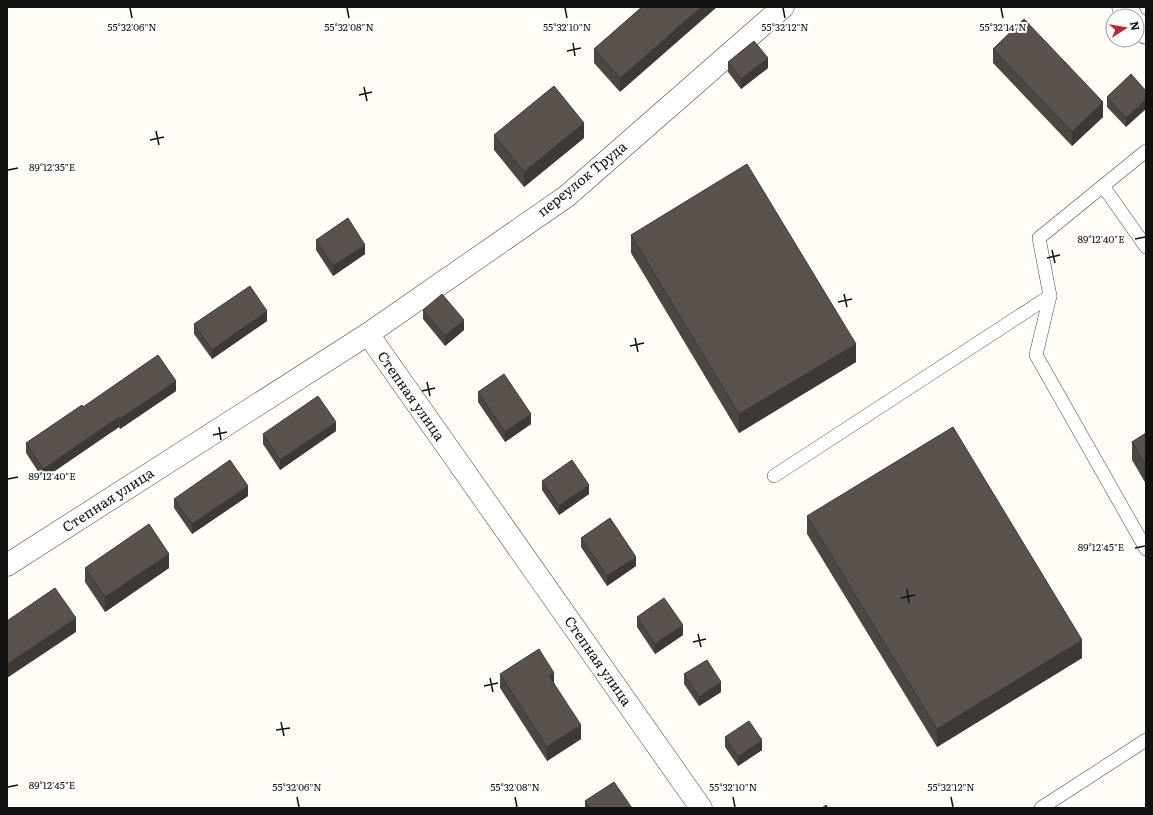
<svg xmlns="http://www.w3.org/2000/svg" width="1153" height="815" font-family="Literata,serif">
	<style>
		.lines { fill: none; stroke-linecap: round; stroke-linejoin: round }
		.service-casing { stroke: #444; stroke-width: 14 }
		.minor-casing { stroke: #444; stroke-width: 23 }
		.service { stroke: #fff; stroke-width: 13 }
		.minor { stroke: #fff; stroke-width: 22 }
		.wall { fill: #4d4742 }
		.shaded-wall { fill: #3f3936 }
		.building { fill: #5a524d; stroke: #3f3936 }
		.ticks { fill: none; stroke: #111; stroke-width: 1.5 }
		.labels { text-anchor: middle; stroke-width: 4; stroke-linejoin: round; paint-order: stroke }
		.street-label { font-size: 14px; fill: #111; stroke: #fff }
		.ticks-label { font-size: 10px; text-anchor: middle; fill: #111; stroke: #fff; stroke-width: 4; stroke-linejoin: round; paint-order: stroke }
	</style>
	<rect width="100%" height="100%" fill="#fffdf5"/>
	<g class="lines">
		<defs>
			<g id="service">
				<path d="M 1146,151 L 1039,238 L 1050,296 L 1036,355 L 1146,549"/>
				<path d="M 1103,186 L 1146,247"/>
				<path d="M 774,476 L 1050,296"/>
				<path d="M 1041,808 L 1146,740"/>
			</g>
			<g id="minor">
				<path d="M 1123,7 L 1131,16"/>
				<path d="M 1137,23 L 1146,33"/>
				<path d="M 368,334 L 567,196 L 783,7"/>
				<path d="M 7,565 L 368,334 L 701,808"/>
			</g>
		</defs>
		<use href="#service" class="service-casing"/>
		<use href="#minor" class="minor-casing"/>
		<use href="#service" class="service"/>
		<use href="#minor" class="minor"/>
	</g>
	<g class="wall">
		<path d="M 642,7 L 620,92 L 594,63 L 594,49 Z"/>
		<path d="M 993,49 L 1103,117 L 1072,146 L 993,63 Z"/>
		<path d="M 728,62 L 768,68 L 741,89 L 728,72 Z"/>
		<path d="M 1146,91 L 1126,127 L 1107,107 L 1107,97 Z"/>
		<path d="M 494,135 L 584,138 L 524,187 L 494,150 Z"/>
		<path d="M 631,235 L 856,362 L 739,433 L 631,253 Z"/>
		<path d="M 316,240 L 365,254 L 333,276 L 316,250 Z"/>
		<path d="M 423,310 L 464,330 L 445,346 L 423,319 Z"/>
		<path d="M 267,321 L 212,359 L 194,334 L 194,324 Z"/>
		<path d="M 176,391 L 120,429 L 119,427 L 43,479 L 26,453 L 26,443 L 83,407 Z"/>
		<path d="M 478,392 L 531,424 L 505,442 L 478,402 Z"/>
		<path d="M 336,431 L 280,470 L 263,444 L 263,434 Z"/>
		<path d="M 1146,433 L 1146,484 L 1132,460 L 1132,442 Z"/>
		<path d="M 542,481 L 589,494 L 559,515 L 542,490 Z"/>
		<path d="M 248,496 L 192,534 L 174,508 L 174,499 Z"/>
		<path d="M 807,516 L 1082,658 L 937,747 L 807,534 Z"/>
		<path d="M 581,538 L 636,566 L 607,586 L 581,547 Z"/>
		<path d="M 85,568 L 169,568 L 105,612 L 85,582 Z"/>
		<path d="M 637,617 L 683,635 L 655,654 L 637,627 Z"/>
		<path d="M 500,674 L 554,683 L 581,739 L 547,761 L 500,688 Z"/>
		<path d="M 684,674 L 721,692 L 699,706 L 684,684 Z"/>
		<path d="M 725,737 L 762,750 L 738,766 L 725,747 Z"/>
		<path d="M 585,801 L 632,808 L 585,808 Z"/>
	</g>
	<g class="shaded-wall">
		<path d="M 701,7 L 717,7 L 620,92 L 620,78 Z"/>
		<path d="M 768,58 L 768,68 L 741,89 L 741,79 Z"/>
		<path d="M 1146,99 L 1146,109 L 1126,127 L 1126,118 Z"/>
		<path d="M 1103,102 L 1103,117 L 1072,146 L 1072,132 Z"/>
		<path d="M 584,123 L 584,138 L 524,187 L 524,172 Z"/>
		<path d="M 365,245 L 365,254 L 333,276 L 333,266 Z"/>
		<path d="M 267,311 L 267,321 L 212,359 L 212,350 Z"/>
		<path d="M 464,320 L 464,330 L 445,346 L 445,336 Z"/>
		<path d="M 856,344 L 856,362 L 739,433 L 739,414 Z"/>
		<path d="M 176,381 L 176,391 L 120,429 L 120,419 Z"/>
		<path d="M 531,414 L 531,424 L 505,442 L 505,432 Z"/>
		<path d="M 119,417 L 119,427 L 43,479 L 43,469 Z"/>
		<path d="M 336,422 L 336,431 L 280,470 L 280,460 Z"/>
		<path d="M 589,485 L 589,494 L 559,515 L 559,506 Z"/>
		<path d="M 248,486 L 248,496 L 192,534 L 192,524 Z"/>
		<path d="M 169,554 L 169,568 L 105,612 L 105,597 Z"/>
		<path d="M 636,557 L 636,566 L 607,586 L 607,576 Z"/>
		<path d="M 76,618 L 76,632 L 7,678 L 7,664 Z"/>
		<path d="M 683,625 L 683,635 L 655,654 L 655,644 Z"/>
		<path d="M 1082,640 L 1082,658 L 937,747 L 937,729 Z"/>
		<path d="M 554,673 L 554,687 L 549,676 Z"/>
		<path d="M 721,682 L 721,692 L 699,706 L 699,697 Z"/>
		<path d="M 581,725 L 581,739 L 547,761 L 547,747 Z"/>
		<path d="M 762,740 L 762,750 L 738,766 L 738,757 Z"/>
	</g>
	<g class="building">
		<path d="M 642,7 L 701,7 L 620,78 L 594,49 Z"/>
		<path d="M 1024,19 L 1103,102 L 1072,132 L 993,49 Z"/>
		<path d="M 754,41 L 768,58 L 741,79 L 728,62 Z"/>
		<path d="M 1131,74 L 1146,91 L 1146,99 L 1126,118 L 1107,97 Z"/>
		<path d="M 554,86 L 584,123 L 524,172 L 494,135 Z"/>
		<path d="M 747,164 L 856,344 L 739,414 L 631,235 Z"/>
		<path d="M 348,218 L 365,245 L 333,266 L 316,240 Z"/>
		<path d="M 250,286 L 267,311 L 212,350 L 194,324 Z"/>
		<path d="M 442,294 L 464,320 L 445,336 L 423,310 Z"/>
		<path d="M 158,355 L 176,381 L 120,419 L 119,417 L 43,469 L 26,443 L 82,405 L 83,407 Z"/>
		<path d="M 504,374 L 531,414 L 505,432 L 478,392 Z"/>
		<path d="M 318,396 L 336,422 L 280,460 L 263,434 Z"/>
		<path d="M 953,427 L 1082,640 L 937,729 L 807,516 Z"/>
		<path d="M 1146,433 L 1146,466 L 1132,442 Z"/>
		<path d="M 230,460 L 248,486 L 192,524 L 174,499 Z"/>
		<path d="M 572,460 L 589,485 L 559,506 L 542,481 Z"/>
		<path d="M 610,518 L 636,557 L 607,576 L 581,538 Z"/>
		<path d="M 149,524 L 169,554 L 105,597 L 85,568 Z"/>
		<path d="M 55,588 L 76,618 L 7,664 L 7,621 Z"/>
		<path d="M 664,598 L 683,625 L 655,644 L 637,617 Z"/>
		<path d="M 539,649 L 554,673 L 549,676 L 581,725 L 547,747 L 500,674 Z"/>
		<path d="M 707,660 L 721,682 L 699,697 L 684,674 Z"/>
		<path d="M 749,721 L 762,740 L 738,757 L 725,737 Z"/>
		<path d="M 614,782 L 632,808 L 589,808 L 585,801 Z"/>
		<path d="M 826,805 L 828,808 L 822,808 Z"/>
	</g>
	<path class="ticks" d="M 130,8 L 132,18M 347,8 L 349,18M 565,8 L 567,18M 783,8 L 785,18M 1001,8 L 1003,18M 573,43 L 575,56M 567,51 L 581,48M 364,87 L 367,101M 359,95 L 372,92M 156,131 L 159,145M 150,140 L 164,137M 8,170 L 18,168M 1135,239 L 1145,237M 1052,250 L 1055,263M 1047,258 L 1060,255M 844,294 L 847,307M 838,302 L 852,299M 635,338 L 638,352M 630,346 L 644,343M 427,382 L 430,396M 422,391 L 435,388M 219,427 L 221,440M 213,435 L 227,432M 8,479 L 18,477M 1135,548 L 1145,546M 907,589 L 909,603M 901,598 L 915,595M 698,634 L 701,647M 693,642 L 706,639M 490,678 L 493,692M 484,686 L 498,683M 281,722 L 284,736M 276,730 L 290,728M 8,787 L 18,785M 297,797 L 299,807M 515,797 L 517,807M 733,797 L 735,807M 951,797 L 953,807"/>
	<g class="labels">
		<g class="street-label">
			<text transform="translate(582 179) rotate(-39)" y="5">переулок Труда</text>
			<text transform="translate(411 396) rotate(55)" y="5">Степная улица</text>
			<text transform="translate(108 500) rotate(-33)" y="5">Степная улица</text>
			<text transform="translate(598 661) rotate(55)" y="5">Степная улица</text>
		</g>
	</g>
	<g class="ticks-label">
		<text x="132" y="31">55°32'06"N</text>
		<text x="349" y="31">55°32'08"N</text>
		<text x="567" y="31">55°32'10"N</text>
		<text x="785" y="31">55°32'12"N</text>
		<text x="1003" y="31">55°32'14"N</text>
		<text x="52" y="171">89°12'35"E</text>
		<text x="1101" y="243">89°12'40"E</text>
		<text x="52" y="480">89°12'40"E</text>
		<text x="1101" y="551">89°12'45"E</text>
		<text x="52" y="789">89°12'45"E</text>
		<text x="297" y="791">55°32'06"N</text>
		<text x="515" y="791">55°32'08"N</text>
		<text x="733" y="791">55°32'10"N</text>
		<text x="951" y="791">55°32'12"N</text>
	</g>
	<rect width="1153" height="815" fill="none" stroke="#111111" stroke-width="16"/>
	<g transform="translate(1125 28) rotate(78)"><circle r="19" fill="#ffffff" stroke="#a0a0a0"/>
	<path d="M0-3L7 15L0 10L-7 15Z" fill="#c4262e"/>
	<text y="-6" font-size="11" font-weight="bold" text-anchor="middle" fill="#111111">N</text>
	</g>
</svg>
